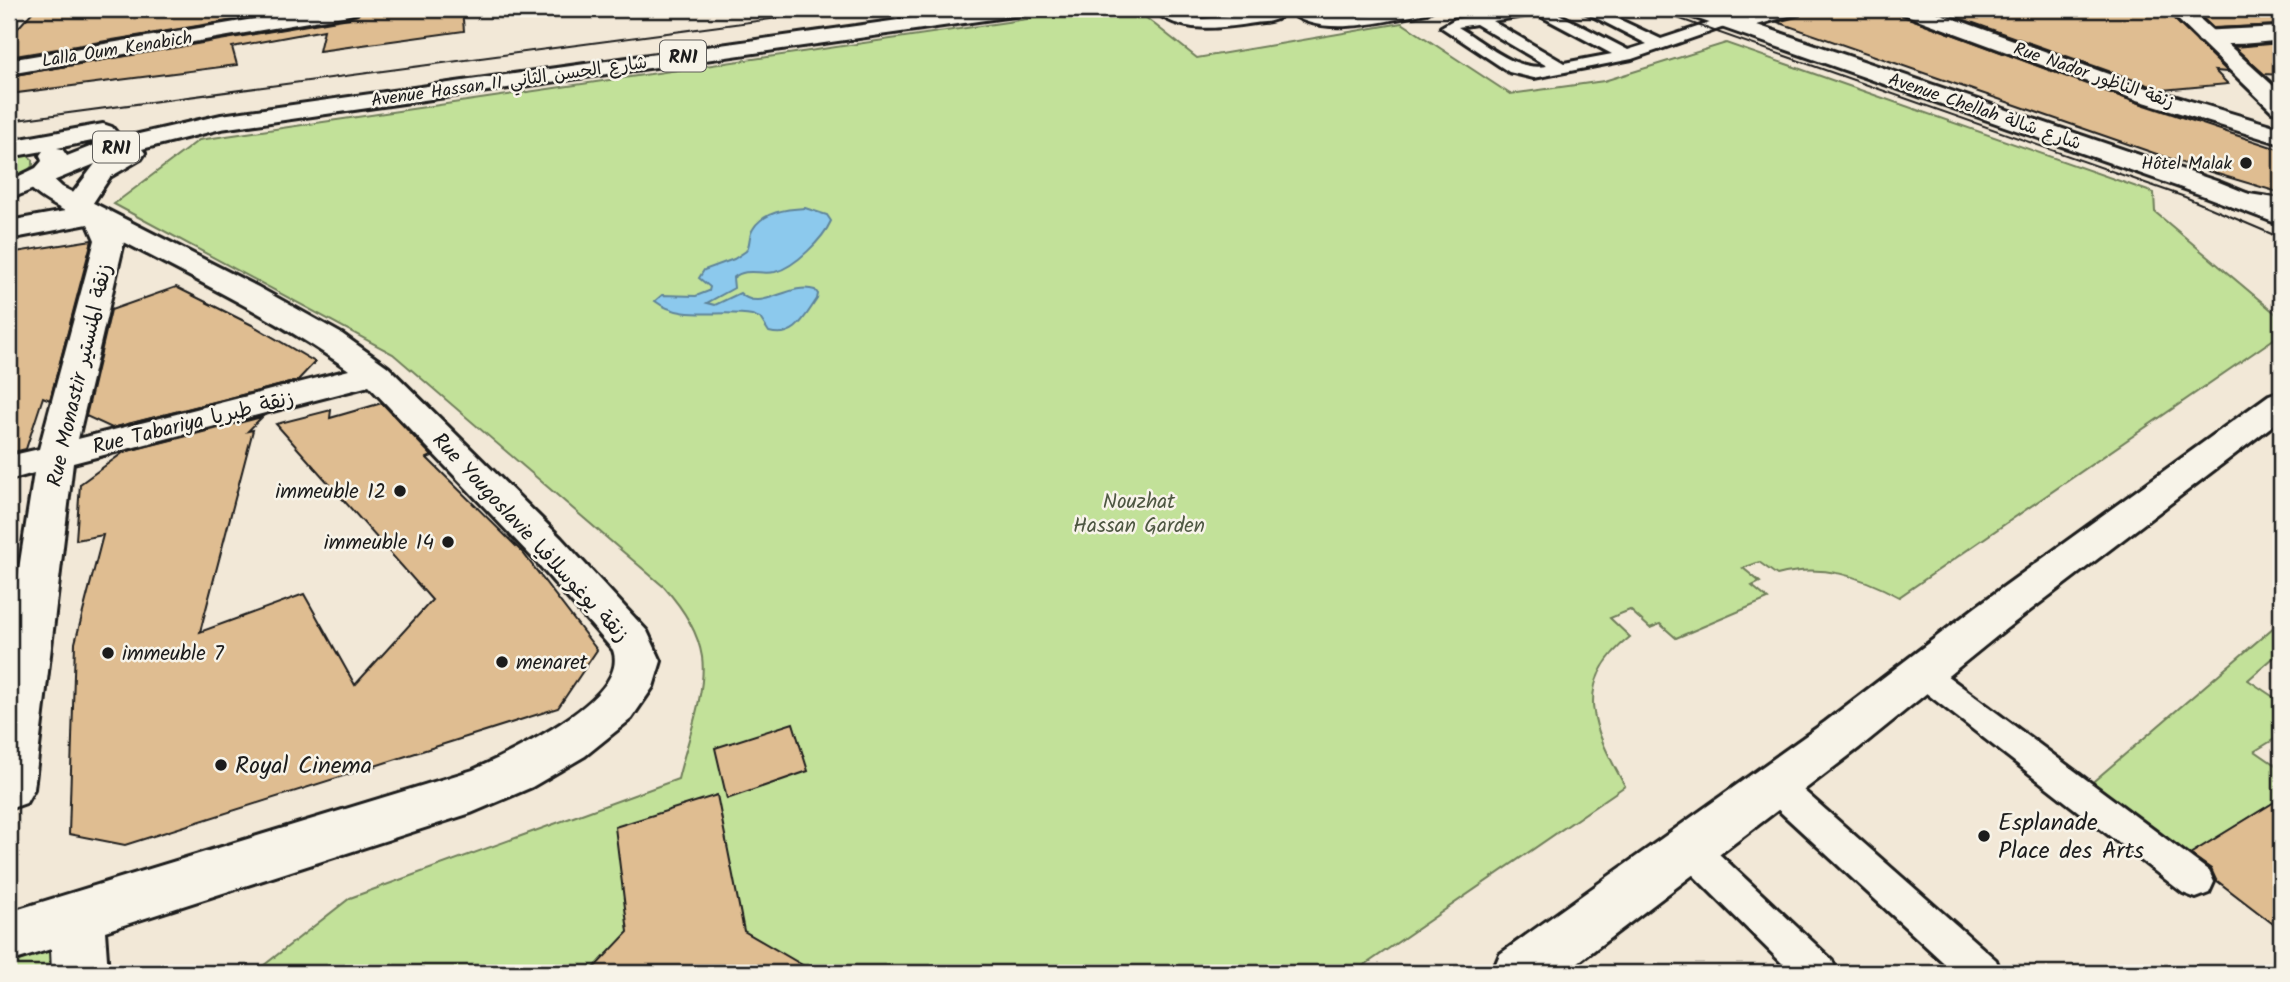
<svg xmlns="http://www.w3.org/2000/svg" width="2290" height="982" font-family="Kalam,'Playpen Sans Arabic',sans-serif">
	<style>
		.green { fill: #c2e199; stroke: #6f7e5a; stroke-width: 2 }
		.water { fill: #8cc9ed; stroke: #5f8499; stroke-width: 2 }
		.building { fill: #dfbd91; stroke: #1c1c1c; stroke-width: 2 }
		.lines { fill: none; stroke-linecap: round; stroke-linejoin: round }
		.service-casing { stroke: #1c1c1c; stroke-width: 6 }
		.pedestrian-casing { stroke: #1c1c1c; stroke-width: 6 }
		.minor-casing { stroke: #1c1c1c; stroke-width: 6 }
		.tertiary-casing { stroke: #1c1c1c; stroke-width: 6 }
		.primary-casing { stroke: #1c1c1c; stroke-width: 6 }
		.service { fill: #f7f3e8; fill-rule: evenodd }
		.pedestrian { fill: #f7f3e8; fill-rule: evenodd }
		.minor { fill: #f7f3e8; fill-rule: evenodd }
		.tertiary { fill: #f7f3e8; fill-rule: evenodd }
		.primary { fill: #f7f3e8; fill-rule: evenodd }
		.tram { stroke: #1c1c1c; stroke-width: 2 }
		.poi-dot { fill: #1c1c1c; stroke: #f7f3e8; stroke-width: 2.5 }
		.labels { text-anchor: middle; stroke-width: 5; stroke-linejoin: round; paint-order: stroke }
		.far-street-label { font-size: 18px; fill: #1c1c1c; stroke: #f7f3e8 }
		.far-poi-label { font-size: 18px; fill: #1c1c1c; stroke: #f7f3e8; text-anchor: end }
		.shield { fill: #f7f3e8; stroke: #5e5c59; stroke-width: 2 }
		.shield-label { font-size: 19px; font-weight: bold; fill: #1c1c1c }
		.street-label { font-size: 21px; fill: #1c1c1c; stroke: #f7f3e8 }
		.poi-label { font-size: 21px; fill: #1c1c1c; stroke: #f7f3e8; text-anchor: end }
		.park-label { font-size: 21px; fill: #4e5742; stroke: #f7f3e8 }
		.near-poi-label { font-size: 24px; fill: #1c1c1c; stroke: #f7f3e8; text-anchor: start }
	</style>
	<rect width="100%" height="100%" fill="#f2e8d7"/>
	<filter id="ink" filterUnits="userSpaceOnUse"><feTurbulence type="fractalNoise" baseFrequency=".0143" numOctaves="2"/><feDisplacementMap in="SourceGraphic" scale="14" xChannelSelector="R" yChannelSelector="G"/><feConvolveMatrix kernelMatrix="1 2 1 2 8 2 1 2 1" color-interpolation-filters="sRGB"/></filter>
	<g filter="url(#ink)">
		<g class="green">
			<path d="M 1096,9 L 1135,9 L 1197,58 L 1402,23 L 1510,94 L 1604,81 L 1726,43 L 2154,193 L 2155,212 L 2281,318 L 2281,334 L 1899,597 C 1860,576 1821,563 1777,575 L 1759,562 L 1743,568 L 1760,582 L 1752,586 L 1768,599 L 1676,638 L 1660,624 L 1650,628 L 1630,610 L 1610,618 L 1630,637 C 1570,684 1594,730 1625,786 L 1353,973 L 254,973 L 350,898 L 678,779 C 686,745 707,691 702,657 C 698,631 681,606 664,587 L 393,354 L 114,204 L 199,140 Z"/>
			<path d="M 9,154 L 28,156 L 33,160 L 33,165 L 28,171 L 9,182 Z"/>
			<path d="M 2281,621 L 2281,651 L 2248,680 L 2281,702 L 2281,735 L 2255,751 L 2281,769 L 2281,798 L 2185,857 L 2088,786 Z"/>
			<path d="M 50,947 L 51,973 L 9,973 L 9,965 Z"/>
		</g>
		<path class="water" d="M 805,208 L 827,215 L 831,221 C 823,239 795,267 775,272 C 759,275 747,267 733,278 L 734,288 L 707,303 L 715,305 L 740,293 C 760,314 789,281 815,290 L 818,294 L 817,299 C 804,318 795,339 769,332 L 760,318 L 752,315 C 720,309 682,322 655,301 L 662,295 L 696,296 L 709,291 L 710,287 L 699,278 L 704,270 L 734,259 L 746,251 C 751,244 748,236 753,229 C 763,212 786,209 805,208 Z"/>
		<g class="building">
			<path d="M 35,9 L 300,9 L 9,57 L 9,38 Z"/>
			<path d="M 362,9 L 462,9 L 464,31 L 319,51 L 324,30 L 232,47 L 237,65 L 9,94 L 9,76 L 349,18 L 358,15 Z"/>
			<path d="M 1805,9 L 1895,9 L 1900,15 L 2130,100 L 2281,150 L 2281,193 L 2194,167 L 1777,22 L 1800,16 Z"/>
			<path d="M 1934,9 L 2164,9 L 2228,72 L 2215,71 L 2228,84 L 2162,90 Z"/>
			<path d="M 2193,9 L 2281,9 L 2281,25 L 2213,28 Z"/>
			<path d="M 2281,43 L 2281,75 L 2264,74 L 2234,47 Z"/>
			<path d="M 92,240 L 50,400 L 43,397 L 26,449 L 9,453 L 9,253 Z"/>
			<path d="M 176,287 L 252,325 L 315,362 L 297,381 L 112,428 L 86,416 L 111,310 Z"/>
			<path d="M 382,403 L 432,456 L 427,458 L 523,553 L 597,650 L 558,708 L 125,845 L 69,834 L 75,643 L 103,535 L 76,540 L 80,484 L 124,452 L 262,417 L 248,431 L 253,430 L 200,632 L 304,594 L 355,685 L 432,600 L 276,424 L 331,410 L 330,418 Z"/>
			<path d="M 793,723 L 808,771 L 727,799 L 715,748 Z"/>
			<path d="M 717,795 L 744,931 L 816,973 L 589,973 L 628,932 L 615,827 Z"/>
			<path d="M 2281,798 L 2281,930 L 2216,880 L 2211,869 L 2190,854 Z"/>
		</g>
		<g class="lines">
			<defs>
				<g id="service">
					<path d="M 1153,9 L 1170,9 L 1201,19 L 1274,12 L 1281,16 C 1274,22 1264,22 1255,23 C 1223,28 1178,35 1153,9 Z"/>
					<path d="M 1286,9 C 1305,8 1321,17 1340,17 C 1372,18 1402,8 1434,9 L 1427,13 C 1389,20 1317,41 1286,9 Z"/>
					<path d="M 1516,9 L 1549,9 L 1628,50 L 1647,44 L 1579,9 L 1597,9 L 1661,39 L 1725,18 L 1732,22 L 1730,25 L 1632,59 L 1534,78 L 1509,72 L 1441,27 L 1455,19 ZM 1537,14 L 1612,54 L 1564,63 L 1492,21 ZM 1476,24 L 1547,66 C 1515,72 1485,43 1458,27 Z"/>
					<path d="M 1923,662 L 1934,666 L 2209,871 L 2214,882 L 2209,893 L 2196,898 L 2183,893 L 1912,682 L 1908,674 L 1912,666 Z"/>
					<path d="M 1773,770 L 1785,774 L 1996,960 L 2001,973 L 1955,973 L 1761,794 L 1756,784 L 1761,774 Z"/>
					<path d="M 1689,833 L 1701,837 L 1832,960 L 1837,973 L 1792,973 L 1677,859 L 1671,848 L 1677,837 Z"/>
				</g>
				<path id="pedestrian" d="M 314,9 L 359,9 L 356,13 L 349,15 L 9,74 L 9,60 Z"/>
				<g id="minor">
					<path d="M 1678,9 L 1708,9 L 1736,18 L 1770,9 L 1802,9 L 1799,13 L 1757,25 L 2219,182 L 2281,207 L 2281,225 L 2199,194 L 1681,13 Z"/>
					<path d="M 1898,9 L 1927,9 L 2147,88 L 2281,128 L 2281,144 L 2131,98 L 1901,13 Z"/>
					<path d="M 2281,27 L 2281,40 C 2254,43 2226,47 2199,41 L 2196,36 L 2199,31 Z"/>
					<path d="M 37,171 L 47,173 L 62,187 L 258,287 L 342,334 L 388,367 L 561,538 L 647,631 L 661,661 L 653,687 L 631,719 L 585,756 L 532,787 L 471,813 L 105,931 L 108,973 L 52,973 L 51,949 L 9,962 L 9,912 L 473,770 C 508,754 631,698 613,650 L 533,558 L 369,386 L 73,463 L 34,789 L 26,803 L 9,809 L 9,633 L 34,473 L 9,480 L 9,456 L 39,449 L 95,240 L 88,224 L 9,239 L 9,221 L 65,211 C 49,202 34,195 23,179 L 27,173 ZM 124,242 C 200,282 279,320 349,370 L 78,439 Z"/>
				</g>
				<g id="tertiary">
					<path d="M 2167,9 L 2189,9 L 2281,93 L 2281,113 L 2272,111 Z"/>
					<path d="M 2243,193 L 2281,199 L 2281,215 L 2233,207 L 2229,201 L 2233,195 Z"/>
					<path d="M 2281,391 L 2281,419 L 2007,628 L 1859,748 L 1564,973 L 1492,973 L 1500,954 L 1825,722 L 1977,606 L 2269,395 Z"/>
				</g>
				<path id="primary" d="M 977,9 L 1030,9 L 1027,13 L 1020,15 L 221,129 L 142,149 L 145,153 L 141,159 L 110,177 L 87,212 L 77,214 L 67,212 L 63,206 L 95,164 L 9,199 L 9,181 L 36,168 L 42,161 L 40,155 L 43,151 L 15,156 L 9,154 L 9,142 L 15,140 L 103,124 L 112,127 L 116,132 L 112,137 L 57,148 L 62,149 L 67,156 L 100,143 L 221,115 Z"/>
			</defs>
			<use href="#service" class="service-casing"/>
			<use href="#pedestrian" class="pedestrian-casing"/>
			<use href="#minor" class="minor-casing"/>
			<use href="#tertiary" class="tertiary-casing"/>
			<use href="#primary" class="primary-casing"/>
			<use href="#service" class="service"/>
			<use href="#pedestrian" class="pedestrian"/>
			<use href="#minor" class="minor"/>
			<use href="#tertiary" class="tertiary"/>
			<use href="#primary" class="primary"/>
			<g class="tram">
				<path d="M 1652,9 L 2185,197 L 2281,238"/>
				<path d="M 9,121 L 846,9"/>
			</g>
		</g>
	</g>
	<g class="poi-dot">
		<circle cx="2246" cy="163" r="7"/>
		<circle cx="400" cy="491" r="7"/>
		<circle cx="448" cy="542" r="7"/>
		<circle cx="108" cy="653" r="7"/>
		<circle cx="502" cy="662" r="7"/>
		<circle cx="221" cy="765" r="7"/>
		<circle cx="1984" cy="836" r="7"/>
	</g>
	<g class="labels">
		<g class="far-street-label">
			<text transform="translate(117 49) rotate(-9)" y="6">Lalla Oum Kenabich</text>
			<text transform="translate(2094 75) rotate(19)" y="6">Rue Nador زنقة الناظور</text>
			<text transform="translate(509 81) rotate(-8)" y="6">Avenue Hassan II شارع الحسن الثاني</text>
			<text transform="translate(1985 111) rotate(19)" y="6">Avenue Chellah شارع شالة</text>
		</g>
		<g class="far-poi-label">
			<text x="2232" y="169">Hôtel Malak</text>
		</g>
		<g class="shield">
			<rect x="660" y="40.5" width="46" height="31" rx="5"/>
			<rect x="93" y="131.5" width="46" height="31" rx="5"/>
		</g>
		<g class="shield-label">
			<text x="683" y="63">RN1</text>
			<text x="116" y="154">RN1</text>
		</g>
		<g class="street-label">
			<text transform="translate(79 375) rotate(-77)" y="7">Rue Monastir زنقة المنستير</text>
			<text transform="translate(193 422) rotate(-14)" y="7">Rue Tabariya زنقة طبريا</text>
			<text transform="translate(531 537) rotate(47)" y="7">Rue Yougoslavie زنقة يوغوسلافيا</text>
		</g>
		<g class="poi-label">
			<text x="386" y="498">immeuble 12</text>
			<text x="434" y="549">immeuble 14</text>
			<text x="122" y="660" text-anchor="start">immeuble 7</text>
			<text x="516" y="669" text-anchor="start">menaret</text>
		</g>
		<g class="park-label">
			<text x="1139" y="508">Nouzhat<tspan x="1139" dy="24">Hassan Garden</tspan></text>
		</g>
		<g class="near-poi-label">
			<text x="235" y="773">Royal Cinema</text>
			<text x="1998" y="830">Esplanade<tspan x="1998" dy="28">Place des Arts</tspan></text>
		</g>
	</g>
	<rect width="2290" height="982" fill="none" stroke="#f7f3e8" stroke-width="35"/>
	<rect x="18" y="18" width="2255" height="947" fill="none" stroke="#1c1c1c" stroke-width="2.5" filter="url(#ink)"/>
</svg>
